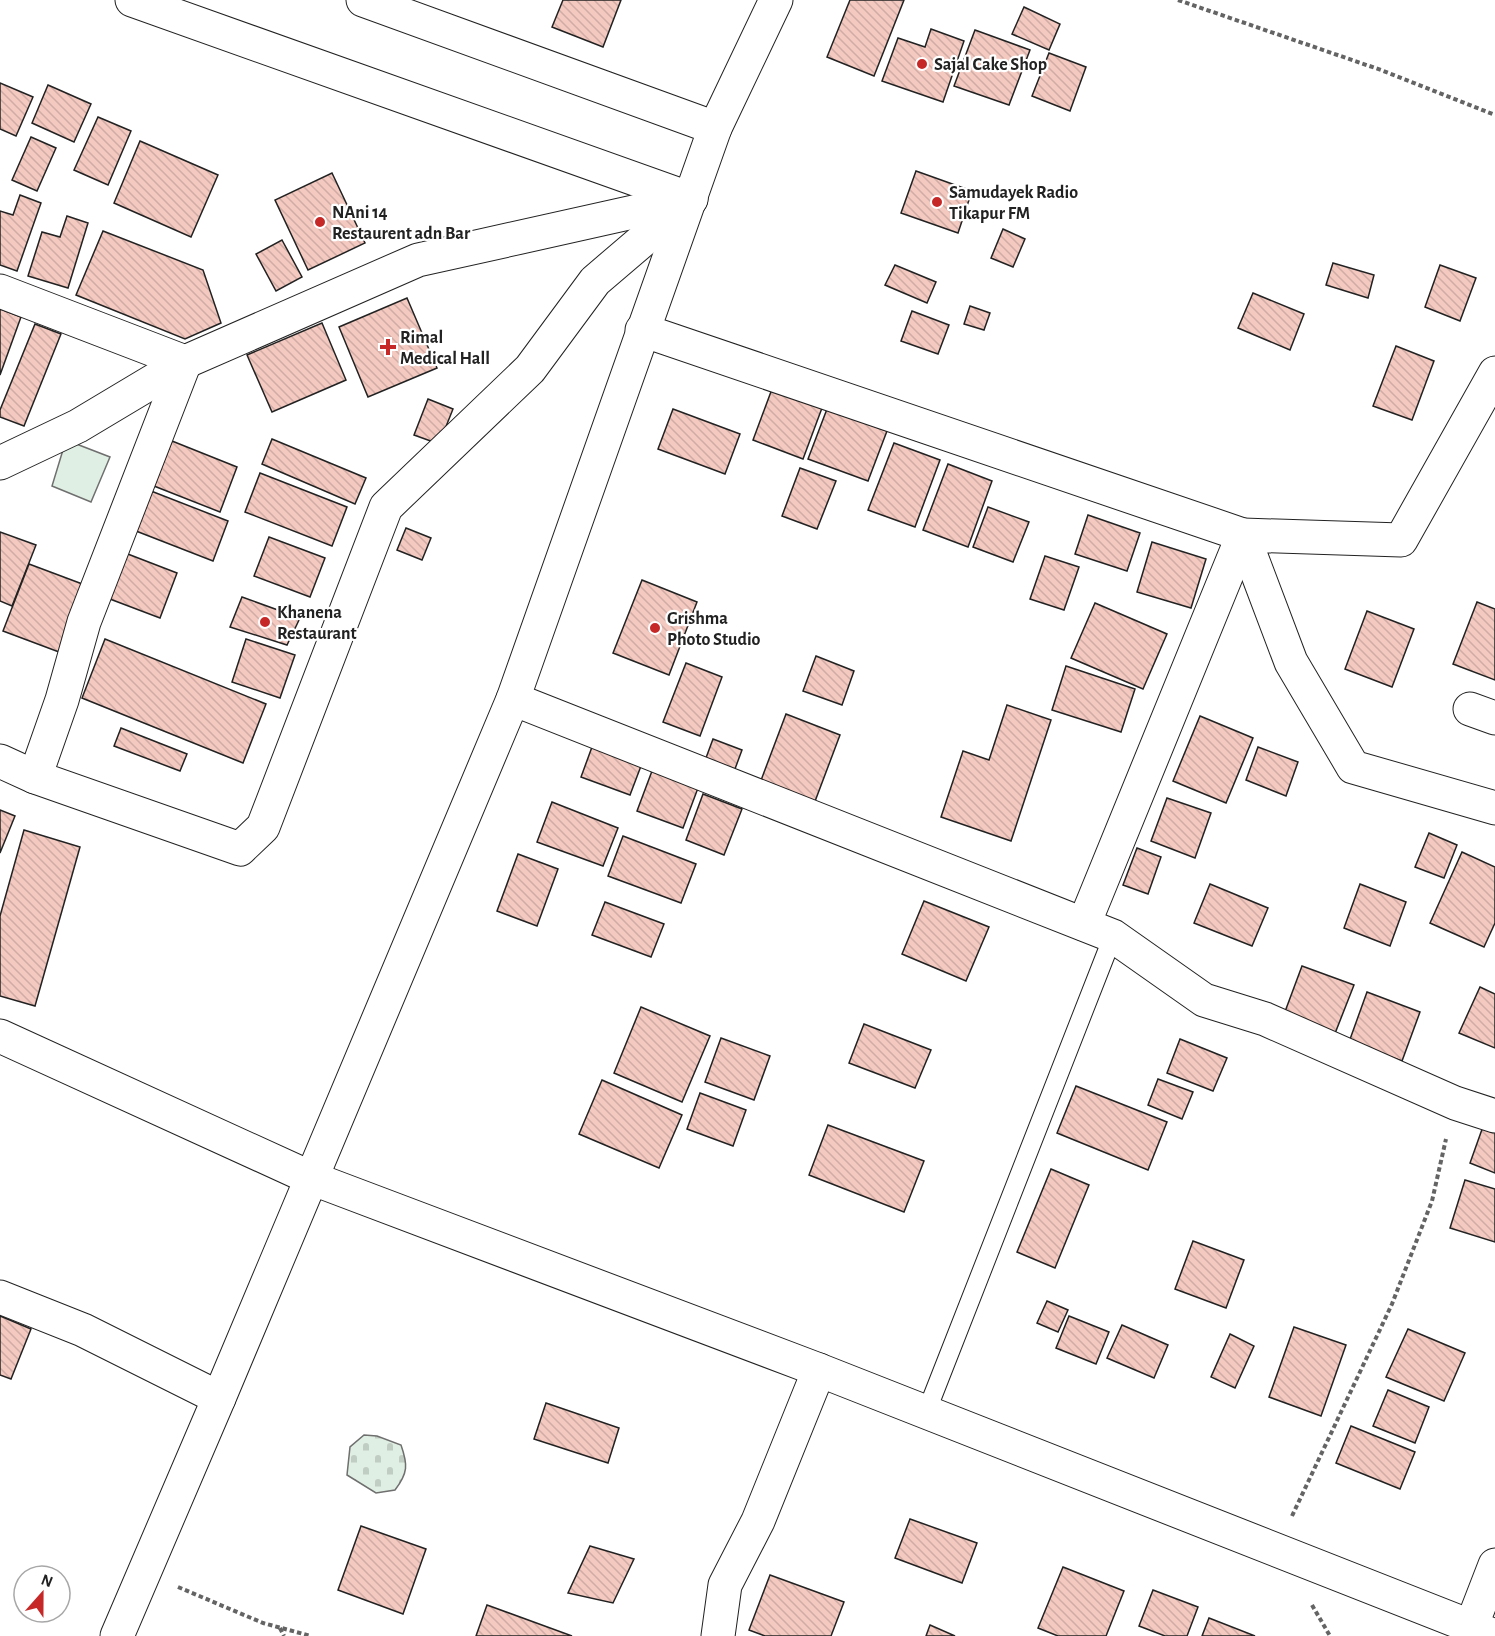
<svg xmlns="http://www.w3.org/2000/svg" width="1495" height="1636" font-family="'Alegreya Sans',sans-serif">
	<style>
		.cemetery { fill: url(#cemetery-stones); stroke: #6f6f6f; stroke-width: 1.5 }
		.pitch { fill: #e0efe3; stroke: #6f6f6f; stroke-width: 1.5 }
		.building { fill: url(#building-back-hatch); stroke: #222; stroke-width: 1.5 }
		.lines { fill: none; stroke-linecap: round; stroke-linejoin: round }
		.service-casing { stroke: #222; stroke-width: 20 }
		.minor-casing { stroke: #222; stroke-width: 35 }
		.tertiary-casing { stroke: #222; stroke-width: 35 }
		.path { stroke: #646464; stroke-width: 4; stroke-dasharray: 4.5 3; stroke-linecap: butt }
		.service { stroke: #fff; stroke-width: 18 }
		.minor { stroke: #fff; stroke-width: 33 }
		.tertiary { stroke: #fff; stroke-width: 33 }
		.poi-dot { fill: #c62828; stroke: #fff; stroke-width: 2 }
		.labels { text-anchor: middle; stroke-width: 4.5; stroke-linejoin: round; paint-order: stroke }
		.poi-label { font-size: 18px; font-weight: bold; fill: #222; stroke: #fff; text-anchor: start }
	</style>
	<defs>
		<pattern id="cemetery-stones" width="16" height="16" patternUnits="userSpaceOnUse" patternTransform="scale(1.5)"><rect width="16" height="16" fill="#e0efe3"/><path d="M2 7V4a2 2 0 0 1 4 0v3zM10 15v-3a2 2 0 0 1 4 0v3z" fill="#c0cdc2"/></pattern>
		<pattern id="building-back-hatch" width="6" height="6" patternUnits="userSpaceOnUse" patternTransform="scale(1.5)"><rect width="6" height="6" fill="#f3c9c0"/><path d="M-1 5l2 2M0 0l6 6M5-1l2 2" fill="none" stroke="#d0aca5"/></pattern>
	</defs>
	<rect width="100%" height="100%" fill="#fff"/>
	<path class="cemetery" d="M 364,1435 L 377,1436 L 401,1445 C 408,1465 408,1473 395,1490 L 376,1493 L 347,1475 L 350,1447 Z"/>
	<path class="pitch" d="M 66,440 L 110,457 L 91,502 L 52,486 Z"/>
	<g class="building">
		<path d="M 563,0 L 621,0 L 603,47 L 552,27 Z"/>
		<path d="M 850,0 L 904,0 L 874,76 L 827,57 Z"/>
		<path d="M 1024,7 L 1060,24 L 1049,50 L 1012,34 Z"/>
		<path d="M 931,29 L 964,41 L 943,102 L 882,81 L 898,38 L 925,47 Z"/>
		<path d="M 975,30 L 1030,50 L 1009,105 L 954,86 Z"/>
		<path d="M 1049,53 L 1086,67 L 1070,111 L 1032,96 Z"/>
		<path d="M 0,83 L 33,97 L 16,136 L 0,129 Z"/>
		<path d="M 48,85 L 91,104 L 74,142 L 32,123 Z"/>
		<path d="M 98,117 L 131,131 L 108,185 L 74,170 Z"/>
		<path d="M 31,137 L 56,148 L 37,191 L 12,180 Z"/>
		<path d="M 140,141 L 218,175 L 191,237 L 114,203 Z"/>
		<path d="M 916,171 L 972,191 L 958,233 L 901,213 Z"/>
		<path d="M 332,173 L 365,243 L 308,270 L 275,200 Z"/>
		<path d="M 20,195 L 41,203 L 17,271 L 0,265 L 0,211 L 13,215 Z"/>
		<path d="M 67,216 L 88,223 L 68,288 L 28,276 L 42,232 L 60,237 Z"/>
		<path d="M 1003,229 L 1025,239 L 1013,267 L 991,258 Z"/>
		<path d="M 103,231 L 203,270 L 221,323 L 185,339 L 76,295 Z"/>
		<path d="M 282,240 L 302,277 L 276,291 L 256,254 Z"/>
		<path d="M 1333,263 L 1374,275 L 1368,298 L 1326,285 Z"/>
		<path d="M 895,265 L 936,282 L 927,303 L 885,285 Z"/>
		<path d="M 1440,265 L 1476,278 L 1460,321 L 1425,307 Z"/>
		<path d="M 1253,293 L 1304,314 L 1290,350 L 1238,328 Z"/>
		<path d="M 407,298 L 437,368 L 368,397 L 339,327 Z"/>
		<path d="M 970,306 L 990,313 L 984,330 L 964,324 Z"/>
		<path d="M 0,309 L 21,317 L 0,375 Z"/>
		<path d="M 912,311 L 949,325 L 938,354 L 901,341 Z"/>
		<path d="M 322,323 L 346,380 L 272,412 L 247,355 Z"/>
		<path d="M 35,324 L 61,334 L 24,426 L 0,417 L 0,410 Z"/>
		<path d="M 1396,346 L 1434,361 L 1412,420 L 1373,406 Z"/>
		<path d="M 772,389 L 822,408 L 803,459 L 753,440 Z"/>
		<path d="M 428,399 L 453,409 L 439,444 L 414,435 Z"/>
		<path d="M 673,409 L 740,434 L 725,474 L 658,449 Z"/>
		<path d="M 827,409 L 887,431 L 868,481 L 808,459 Z"/>
		<path d="M 272,439 L 366,478 L 355,504 L 262,464 Z"/>
		<path d="M 172,441 L 237,467 L 220,512 L 154,486 Z"/>
		<path d="M 894,443 L 940,460 L 915,527 L 868,510 Z"/>
		<path d="M 948,464 L 992,481 L 968,547 L 923,530 Z"/>
		<path d="M 800,468 L 836,481 L 817,529 L 782,516 Z"/>
		<path d="M 260,473 L 347,507 L 332,546 L 245,512 Z"/>
		<path d="M 151,491 L 228,521 L 213,561 L 136,531 Z"/>
		<path d="M 988,507 L 1029,522 L 1013,562 L 973,547 Z"/>
		<path d="M 1088,515 L 1140,533 L 1127,571 L 1075,554 Z"/>
		<path d="M 406,528 L 431,538 L 422,560 L 397,550 Z"/>
		<path d="M 0,532 L 36,545 L 12,606 L 0,601 Z"/>
		<path d="M 269,537 L 325,558 L 310,597 L 254,576 Z"/>
		<path d="M 1152,542 L 1206,559 L 1191,608 L 1137,592 Z"/>
		<path d="M 120,551 L 177,573 L 160,618 L 102,596 Z"/>
		<path d="M 1045,556 L 1079,567 L 1064,610 L 1030,599 Z"/>
		<path d="M 29,564 L 85,585 L 59,652 L 3,631 Z"/>
		<path d="M 642,580 L 697,602 L 669,675 L 613,653 Z"/>
		<path d="M 242,597 L 300,618 L 287,645 L 230,627 Z"/>
		<path d="M 1477,602 L 1495,609 L 1495,680 L 1453,664 Z"/>
		<path d="M 1095,603 L 1167,634 L 1143,689 L 1071,658 Z"/>
		<path d="M 1367,611 L 1414,629 L 1392,687 L 1345,669 Z"/>
		<path d="M 105,639 L 266,704 L 243,763 L 82,698 Z"/>
		<path d="M 246,639 L 295,655 L 280,698 L 232,682 Z"/>
		<path d="M 816,656 L 854,671 L 842,705 L 803,691 Z"/>
		<path d="M 686,663 L 722,677 L 700,736 L 663,722 Z"/>
		<path d="M 1066,666 L 1135,689 L 1121,732 L 1052,710 Z"/>
		<path d="M 1007,705 L 1051,720 L 1011,841 L 941,817 L 963,751 L 989,760 Z"/>
		<path d="M 786,714 L 840,735 L 814,804 L 760,783 Z"/>
		<path d="M 1200,716 L 1253,738 L 1226,803 L 1173,781 Z"/>
		<path d="M 121,728 L 187,754 L 180,771 L 114,746 Z"/>
		<path d="M 713,739 L 742,750 L 732,777 L 703,766 Z"/>
		<path d="M 592,747 L 641,766 L 630,795 L 581,777 Z"/>
		<path d="M 1258,747 L 1298,762 L 1286,796 L 1246,780 Z"/>
		<path d="M 652,771 L 698,788 L 683,828 L 637,811 Z"/>
		<path d="M 703,794 L 742,809 L 724,855 L 686,840 Z"/>
		<path d="M 1167,798 L 1211,813 L 1195,858 L 1151,841 Z"/>
		<path d="M 552,802 L 618,828 L 603,866 L 537,842 Z"/>
		<path d="M 0,810 L 15,816 L 0,853 Z"/>
		<path d="M 24,830 L 80,847 L 35,1006 L 0,996 L 0,916 Z"/>
		<path d="M 1429,833 L 1457,845 L 1444,878 L 1415,867 Z"/>
		<path d="M 623,836 L 696,864 L 681,903 L 608,876 Z"/>
		<path d="M 1137,848 L 1161,857 L 1148,894 L 1123,885 Z"/>
		<path d="M 1462,852 L 1495,867 L 1495,923 L 1484,947 L 1430,923 Z"/>
		<path d="M 518,854 L 558,869 L 537,926 L 497,911 Z"/>
		<path d="M 1210,884 L 1268,908 L 1252,946 L 1194,923 Z"/>
		<path d="M 1360,884 L 1406,902 L 1390,946 L 1344,928 Z"/>
		<path d="M 924,901 L 989,927 L 966,981 L 902,954 Z"/>
		<path d="M 605,902 L 664,924 L 651,957 L 592,935 Z"/>
		<path d="M 1302,966 L 1354,985 L 1334,1036 L 1283,1017 Z"/>
		<path d="M 1480,987 L 1495,994 L 1495,1048 L 1459,1033 Z"/>
		<path d="M 1367,992 L 1420,1012 L 1402,1061 L 1349,1042 Z"/>
		<path d="M 641,1007 L 710,1036 L 682,1102 L 614,1073 Z"/>
		<path d="M 864,1024 L 931,1050 L 915,1088 L 849,1063 Z"/>
		<path d="M 721,1038 L 770,1056 L 754,1100 L 705,1082 Z"/>
		<path d="M 1180,1039 L 1227,1058 L 1213,1091 L 1167,1073 Z"/>
		<path d="M 1158,1079 L 1193,1092 L 1182,1119 L 1148,1105 Z"/>
		<path d="M 602,1080 L 682,1115 L 659,1168 L 579,1134 Z"/>
		<path d="M 1076,1086 L 1167,1122 L 1148,1170 L 1057,1133 Z"/>
		<path d="M 700,1093 L 746,1110 L 733,1146 L 687,1129 Z"/>
		<path d="M 1485,1121 L 1495,1124 L 1495,1173 L 1470,1163 Z"/>
		<path d="M 828,1125 L 924,1161 L 904,1212 L 809,1175 Z"/>
		<path d="M 1051,1169 L 1089,1185 L 1055,1268 L 1017,1252 Z"/>
		<path d="M 1465,1180 L 1495,1189 L 1495,1242 L 1450,1228 Z"/>
		<path d="M 1193,1241 L 1244,1260 L 1226,1308 L 1175,1289 Z"/>
		<path d="M 1047,1301 L 1068,1310 L 1058,1332 L 1037,1323 Z"/>
		<path d="M 0,1316 L 31,1329 L 11,1379 L 0,1375 Z"/>
		<path d="M 1069,1316 L 1109,1332 L 1096,1364 L 1056,1348 Z"/>
		<path d="M 1122,1325 L 1168,1345 L 1154,1378 L 1107,1358 Z"/>
		<path d="M 1294,1327 L 1346,1345 L 1321,1416 L 1269,1397 Z"/>
		<path d="M 1408,1329 L 1465,1353 L 1444,1401 L 1386,1377 Z"/>
		<path d="M 1230,1334 L 1254,1346 L 1235,1388 L 1211,1377 Z"/>
		<path d="M 1388,1390 L 1429,1407 L 1415,1443 L 1373,1426 Z"/>
		<path d="M 546,1403 L 619,1428 L 608,1463 L 534,1439 Z"/>
		<path d="M 1351,1426 L 1415,1452 L 1400,1489 L 1336,1463 Z"/>
		<path d="M 910,1519 L 977,1543 L 962,1583 L 895,1558 Z"/>
		<path d="M 361,1526 L 426,1549 L 403,1614 L 338,1590 Z"/>
		<path d="M 590,1546 L 634,1559 L 613,1603 L 568,1593 Z"/>
		<path d="M 1063,1567 L 1124,1591 L 1106,1636 L 1058,1636 L 1038,1628 Z"/>
		<path d="M 770,1575 L 844,1602 L 831,1636 L 765,1636 L 749,1630 Z"/>
		<path d="M 1153,1590 L 1198,1607 L 1187,1636 L 1165,1636 L 1139,1626 Z"/>
		<path d="M 487,1605 L 572,1636 L 476,1636 Z"/>
		<path d="M 1209,1618 L 1255,1636 L 1202,1636 Z"/>
		<path d="M 930,1625 L 955,1636 L 926,1636 Z"/>
	</g>
	<g class="lines">
		<defs>
			<path id="service" d="M 926,1413 L 1113,936"/>
			<g id="minor">
				<path d="M 132,0 L 691,199"/>
				<path d="M 363,0 L 715,128"/>
				<path d="M 0,291 L 185,362 L 418,260 L 687,200"/>
				<path d="M 642,330 L 1243,535 L 1084,924"/>
				<path d="M 185,362 L 84,622 L 62,700 L 35,777 L 240,849 L 263,827 L 386,507 L 530,369 L 595,281 L 691,199"/>
				<path d="M 1495,373 L 1401,540 L 1243,535 L 1291,662 L 1353,767 L 1495,808"/>
				<path d="M 0,463 L 78,426 L 185,362"/>
				<path d="M 513,699 L 1113,936 L 1204,1000 L 1265,1019 L 1455,1103 L 1495,1116"/>
				<path d="M 1470,709 L 1495,718"/>
				<path d="M 0,761 L 35,777"/>
				<path d="M 0,1036 L 311,1178 L 819,1370 L 1495,1636"/>
				<path d="M 0,1297 L 83,1330 L 219,1398"/>
				<path d="M 1471,1627 L 1495,1565"/>
				<path d="M 718,1636 L 725,1585 L 758,1521 L 819,1370"/>
			</g>
			<path id="tertiary" d="M 117,1636 L 219,1398 L 513,699 L 715,128 L 776,0"/>
		</defs>
		<use href="#service" class="service-casing"/>
		<use href="#minor" class="minor-casing"/>
		<use href="#tertiary" class="tertiary-casing"/>
		<g class="path">
			<path d="M 1178,0 L 1381,70 L 1495,115"/>
			<path d="M 1292,1516 L 1392,1304 L 1432,1201 L 1446,1139"/>
			<path d="M 178,1587 L 263,1623 L 311,1636"/>
			<path d="M 1312,1605 L 1330,1636"/>
			<path d="M 280,1628 L 284,1636"/>
		</g>
		<use href="#service" class="service"/>
		<use href="#minor" class="minor"/>
		<use href="#tertiary" class="tertiary"/>
	</g>
	<g class="poi-dot">
		<circle cx="922" cy="64" r="6"/>
		<circle cx="937" cy="202" r="6"/>
		<circle cx="320" cy="222" r="6"/>
		<path d="M385 338h6v6h6v6h-6v6h-6v-6h-6v-6h6z"/>
		<circle cx="265" cy="622" r="6"/>
		<circle cx="655" cy="628" r="6"/>
	</g>
	<g class="labels">
		<g class="poi-label">
			<text x="934" y="70">Sajal Cake Shop</text>
			<text x="949" y="198">Samudayek Radio<tspan x="949" dy="21">Tikapur FM</tspan></text>
			<text x="332" y="218">NAni 14<tspan x="332" dy="21">Restaurent adn Bar</tspan></text>
			<text x="400" y="343">Rimal<tspan x="400" dy="21">Medical Hall</tspan></text>
			<text x="277" y="618">Khanena<tspan x="277" dy="21">Restaurant</tspan></text>
			<text x="667" y="624">Grishma<tspan x="667" dy="21">Photo Studio</tspan></text>
		</g>
	</g>
	<g transform="translate(42 1594) rotate(21)"><circle r="28" fill="#ffffff" stroke="#a7a7a7" stroke-width="1.5"/>
	<path d="M0-4.5L10 22L0 15L-10 22Z" fill="#c62828"/>
	<text y="-9" font-size="16" font-weight="bold" text-anchor="middle" fill="#222222">N</text>
	</g>
</svg>
